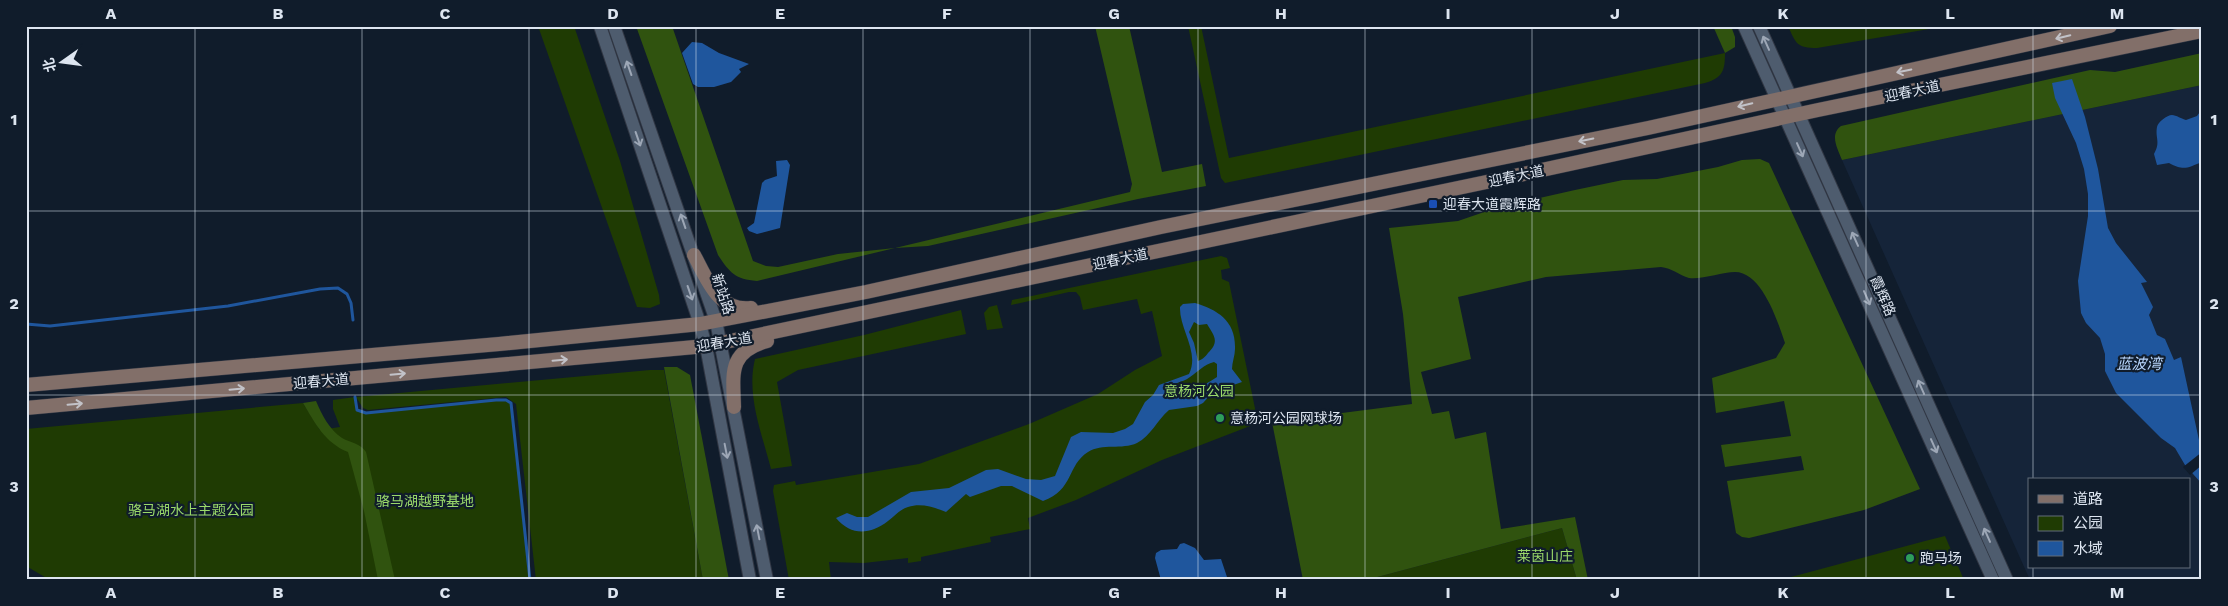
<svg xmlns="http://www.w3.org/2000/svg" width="2228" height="606" font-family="'Work Sans','Noto Sans SC',sans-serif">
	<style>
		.built { fill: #152439; fill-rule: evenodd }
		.green { fill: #1f3b03 }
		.forest { fill: #30530f }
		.water { fill: #1f569d; fill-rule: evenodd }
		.pier { fill: #101c2b }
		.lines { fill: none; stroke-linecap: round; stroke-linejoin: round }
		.stream { stroke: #1f569d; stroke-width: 3 }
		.tertiary-casing { stroke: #313744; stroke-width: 14 }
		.secondary-casing { stroke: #313744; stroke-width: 15 }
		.tertiary { stroke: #4e5c6e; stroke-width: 12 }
		.secondary { stroke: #826f69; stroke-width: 14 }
		.oneway { stroke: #c2c2c8 }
		.oneway2 { stroke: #9da7b6 }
		.grid { fill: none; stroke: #dde5f0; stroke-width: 1; stroke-opacity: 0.55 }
		.transit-dot { fill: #1a4fb4; stroke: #101c2b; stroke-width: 2 }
		.leisure-dot { fill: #2e9e5b; stroke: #101c2b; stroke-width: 2 }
		.labels { text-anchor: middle; stroke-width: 4.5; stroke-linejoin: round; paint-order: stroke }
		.street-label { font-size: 14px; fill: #dde5f0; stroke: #101c2b }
		.poi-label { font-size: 14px; fill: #dde5f0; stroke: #101c2b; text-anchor: start }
		.park-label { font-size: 14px; fill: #9ad96a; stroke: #101c2b }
		.water-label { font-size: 15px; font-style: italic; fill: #bad7fe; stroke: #101c2b }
		.neatline { fill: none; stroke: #dde5f0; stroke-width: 2 }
		.grid-label { font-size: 16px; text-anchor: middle; font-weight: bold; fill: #dde5f0 }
	</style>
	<rect width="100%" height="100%" fill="#101c2b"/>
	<path class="built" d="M 2202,85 L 2202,580 L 2030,580 L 1842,160 ZM 2029,480 L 2189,480 L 2189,567 L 2029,567 Z"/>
	<g class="green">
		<path d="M 538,26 L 574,26 L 620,161 L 659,295 L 660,304 L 650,308 L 637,307 Z"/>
		<path d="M 1188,26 L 1201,26 L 1229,158 L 1725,53 C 1725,70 1723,78 1705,83 L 1225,183 L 1221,178 Z"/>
		<path d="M 1788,26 L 1947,26 L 1817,48 C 1797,48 1796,44 1788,26 Z"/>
		<path d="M 1221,256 L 1227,258 L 1230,268 L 1221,270 L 1222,279 L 1229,282 L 1258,423 L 1162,460 L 1076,500 L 1028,518 L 1030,529 L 990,537 L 991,542 L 921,557 L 921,561 L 908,563 L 908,558 L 864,563 L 829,562 L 831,580 L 789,580 L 773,491 L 774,485 L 795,481 L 796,485 L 919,464 L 1029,424 L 1098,394 L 1135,370 L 1162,356 L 1152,311 L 1141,314 L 1137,299 L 1083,310 L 1080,297 L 1076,292 L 1069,292 L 1011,305 L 1012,300 Z"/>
		<path d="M 997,305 L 1003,328 L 987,330 L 984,313 L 989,307 Z"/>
		<path d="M 961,310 L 966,334 L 798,370 L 777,382 L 792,466 L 771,469 C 762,434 746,395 755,359 L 864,335 Z"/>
		<path d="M 650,370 L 664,370 L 703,580 L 536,580 L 516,404 L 506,397 L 368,410 L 363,408 L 356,397 Z"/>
		<path d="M 355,397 L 357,410 L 366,413 L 496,400 L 506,400 L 511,403 L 530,580 L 50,580 L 26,566 L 26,429 L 303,403 L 320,430 L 340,427 L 333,409 L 333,400 Z"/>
		<path d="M 1562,528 L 1577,580 L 1366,580 Z"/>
		<path d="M 1945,536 L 1964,580 L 1780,580 L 1925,541 Z"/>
	</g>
	<g class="forest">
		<path d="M 636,26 L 672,26 L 753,261 L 766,266 L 778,267 L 838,254 L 895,248 L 1130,192 L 1132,184 L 1095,26 L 1129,26 L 1162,172 L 1202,164 L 1206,186 L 1138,199 L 928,246 L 895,248 L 757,281 C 735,279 730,273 718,255 Z"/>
		<path d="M 1713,26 L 1731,26 L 1735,37 L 1735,47 L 1725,53 Z"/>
		<path d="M 2202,53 L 2202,85 L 1842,160 C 1838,149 1829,135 1841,126 L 2090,70 L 2115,72 Z"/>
		<path d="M 1760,159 L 1769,163 L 1920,489 L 1864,510 L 1749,538 L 1742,537 L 1736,533 L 1727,481 L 1804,470 L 1801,456 L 1725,467 L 1721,445 L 1791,436 L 1784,401 L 1716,413 L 1712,378 L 1776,358 L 1785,343 C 1778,322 1762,272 1735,272 C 1722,272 1701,280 1689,278 C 1679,275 1672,268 1661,267 L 1546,277 L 1458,297 L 1471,359 L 1421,372 L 1432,414 L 1449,411 L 1455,439 L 1486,432 L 1501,529 L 1575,517 L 1588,580 L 1577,580 L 1562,528 L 1366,580 L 1303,580 L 1272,422 L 1412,404 L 1403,314 L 1389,228 L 1458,221 L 1496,208 L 1575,190 L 1623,180 L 1657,179 L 1718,167 L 1742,160 Z"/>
		<path d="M 664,367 L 677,367 L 690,375 L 729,580 L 703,580 Z"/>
		<path d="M 316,401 C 322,415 329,429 342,438 C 351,443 360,443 366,452 L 395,580 L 378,580 L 364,511 L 348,452 C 325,443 315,423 303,403 Z"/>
	</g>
	<g class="water">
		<path d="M 692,42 L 702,43 L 719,53 L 749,64 L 739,69 L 741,72 L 731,82 L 714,87 L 698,87 L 693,84 L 682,53 Z"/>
		<path d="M 2072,79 L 2085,117 L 2098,169 L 2108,228 L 2116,243 L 2147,282 L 2141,283 L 2153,307 L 2149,315 L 2157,335 L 2165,339 L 2174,360 L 2181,357 L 2202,454 L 2202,484 L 2185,465 L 2175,448 L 2161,438 L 2116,393 L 2105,371 L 2105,354 L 2100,338 L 2086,323 L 2081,313 L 2078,281 L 2088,216 L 2088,194 L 2084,169 L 2076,143 L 2055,98 L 2052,83 Z"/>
		<path d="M 2202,109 L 2202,162 C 2187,168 2184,171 2169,163 L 2157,165 L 2154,154 C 2161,142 2155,138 2157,127 C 2158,122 2167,115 2172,115 C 2176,115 2182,119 2186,120 L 2197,116 Z"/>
		<path d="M 787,160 L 790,165 L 780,228 L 757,234 L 749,231 L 747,228 L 754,223 L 762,183 L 765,180 L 777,176 L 776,161 Z"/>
		<path d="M 1195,303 C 1218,310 1236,321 1235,349 C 1235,356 1232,362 1232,369 L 1242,382 L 1213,392 L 1203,403 L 1197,406 L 1169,410 C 1157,420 1151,436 1137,443 C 1122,450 1102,443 1088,452 C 1067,465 1074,490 1043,501 L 1012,486 L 1001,486 L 970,497 L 966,494 L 946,512 C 933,507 921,503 908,507 C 899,510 895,516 888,521 C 870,535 851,536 836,518 L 847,513 L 857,517 L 868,517 L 911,492 L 949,488 L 986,470 L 998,469 L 1026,479 L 1041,480 L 1055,476 L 1071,437 L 1081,432 L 1113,433 L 1125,429 L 1133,424 L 1145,402 L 1153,395 L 1159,385 L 1189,374 C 1200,352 1179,329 1180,307 L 1183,304 ZM 1194,322 L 1199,325 L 1207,324 C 1214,336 1220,341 1208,353 C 1205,357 1203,359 1198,361 L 1194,343 L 1189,332 ZM 1214,362 L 1217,364 L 1217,377 C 1198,389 1189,394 1166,391 C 1173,381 1181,384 1190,377 C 1199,371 1203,365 1214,362 Z"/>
		<path d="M 1184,543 L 1195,548 L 1204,560 L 1221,559 L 1228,580 L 1161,580 L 1155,558 L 1156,553 L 1161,550 L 1177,549 L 1180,544 Z"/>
	</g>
	<path class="pier" d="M 2202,452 L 2202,465 L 2190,475 L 2183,467 Z"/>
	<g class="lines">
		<g class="stream">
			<path d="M 26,324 L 50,326 L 228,306 L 320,289 L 338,288 L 347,294 L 351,303 L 353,320"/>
			<path d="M 355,397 L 357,410 L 366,413 L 496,400 L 506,400 L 511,403 L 530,580"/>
		</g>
		<defs>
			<g id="tertiary">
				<path d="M 600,26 L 700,324 L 706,346 L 750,580"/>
				<path d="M 614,26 L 716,321 L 767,580"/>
				<path d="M 1744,26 L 1993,580"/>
				<path d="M 1759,26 L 2007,580"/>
			</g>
			<g id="secondary">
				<path d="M 694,255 C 707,279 718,312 751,308"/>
				<path d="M 26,385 L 499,344 L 700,324 L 866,292 L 1161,227 L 1648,128 L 2110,26"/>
				<path d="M 734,407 C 733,373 728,352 767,341"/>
				<path d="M 26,408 L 706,346 L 1496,180 L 1818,110 L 2202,31"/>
			</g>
		</defs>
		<use href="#tertiary" class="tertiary-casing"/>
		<use href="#secondary" class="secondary-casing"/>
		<use href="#tertiary" class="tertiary"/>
		<use href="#secondary" class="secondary"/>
	</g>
	<defs><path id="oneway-shaft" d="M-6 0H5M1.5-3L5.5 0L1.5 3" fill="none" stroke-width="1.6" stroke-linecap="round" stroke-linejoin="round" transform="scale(1.25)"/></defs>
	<g class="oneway">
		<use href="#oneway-shaft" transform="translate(2063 37) rotate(167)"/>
		<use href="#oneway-shaft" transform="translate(1904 71) rotate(168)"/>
		<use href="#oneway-shaft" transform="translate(1745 105) rotate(167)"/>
		<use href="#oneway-shaft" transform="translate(1586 140) rotate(168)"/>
		<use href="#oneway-shaft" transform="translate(560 360) rotate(-5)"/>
		<use href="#oneway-shaft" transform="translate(398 374) rotate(-5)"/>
		<use href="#oneway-shaft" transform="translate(237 389) rotate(-5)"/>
		<use href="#oneway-shaft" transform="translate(75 404) rotate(-5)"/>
	</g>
	<g class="oneway2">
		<use href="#oneway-shaft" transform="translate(1766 43) rotate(-114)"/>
		<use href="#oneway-shaft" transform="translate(629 68) rotate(-109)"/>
		<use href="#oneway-shaft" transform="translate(638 139) rotate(71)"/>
		<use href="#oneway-shaft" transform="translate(1800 150) rotate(66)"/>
		<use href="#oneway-shaft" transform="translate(683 221) rotate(-109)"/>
		<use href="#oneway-shaft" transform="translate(1855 239) rotate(-114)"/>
		<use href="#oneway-shaft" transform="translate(690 293) rotate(71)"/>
		<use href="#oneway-shaft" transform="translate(1867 298) rotate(66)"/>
		<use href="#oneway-shaft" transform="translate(1921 387) rotate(-114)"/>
		<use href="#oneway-shaft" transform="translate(1934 446) rotate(66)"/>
		<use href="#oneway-shaft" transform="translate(726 451) rotate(79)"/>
		<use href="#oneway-shaft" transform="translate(758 532) rotate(-101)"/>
		<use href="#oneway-shaft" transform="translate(1987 535) rotate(-114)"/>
	</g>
	<path class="grid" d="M 195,26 L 195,580M 362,26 L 362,580M 529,26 L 529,580M 696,26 L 696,580M 863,26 L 863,580M 1030,26 L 1030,580M 1198,26 L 1198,580M 1365,26 L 1365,580M 1532,26 L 1532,580M 1699,26 L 1699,580M 1866,26 L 1866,580M 2033,26 L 2033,480M 26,211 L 2202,211M 26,395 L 2202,395M 2033,567 L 2033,580"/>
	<rect class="transit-dot" x="1428" y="199" width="10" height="10" rx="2.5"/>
	<g class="leisure-dot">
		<circle cx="1220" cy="418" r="5"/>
		<circle cx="1910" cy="558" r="5"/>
	</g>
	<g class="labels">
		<g class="street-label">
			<text transform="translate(1912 91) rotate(-12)" y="5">迎春大道</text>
			<text transform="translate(1516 176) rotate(-12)" y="5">迎春大道</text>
			<text transform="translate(1120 259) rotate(-12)" y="5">迎春大道</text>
			<text transform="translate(723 294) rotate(72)" y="5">新站路</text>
			<text transform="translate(1883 296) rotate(66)" y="5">霞辉路</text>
			<text transform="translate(724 342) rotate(-10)" y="5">迎春大道</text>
			<text transform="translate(321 381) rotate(-5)" y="5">迎春大道</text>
		</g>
		<g class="poi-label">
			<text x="1443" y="209">迎春大道霞辉路</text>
			<text x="1230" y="423">意杨河公园网球场</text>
			<text x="1920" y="563">跑马场</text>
		</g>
		<g class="park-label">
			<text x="1199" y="396">意杨河公园</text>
			<text x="425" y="506">骆马湖越野基地</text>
			<text x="191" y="515">骆马湖水上主题公园</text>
			<text x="1545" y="561">莱茵山庄</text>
		</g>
		<g class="water-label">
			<text x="2139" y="369">蓝波湾</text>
		</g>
	</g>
	<rect width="2228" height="606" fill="none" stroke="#101c2b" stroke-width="55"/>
	<rect x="2028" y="478" width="162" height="90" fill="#101c2b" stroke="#626c7a"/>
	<rect x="2038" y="495" width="25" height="8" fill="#826f69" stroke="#626c7a"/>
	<text x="2073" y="504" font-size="15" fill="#dde5f0">道路</text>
	<rect x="2038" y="516" width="25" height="15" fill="#1f3b03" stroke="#626c7a"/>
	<text x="2073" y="528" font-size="15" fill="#dde5f0">公园</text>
	<rect x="2038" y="541" width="25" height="15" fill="#1f569d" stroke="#626c7a"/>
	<text x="2073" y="554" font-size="15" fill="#dde5f0">水域</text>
	<g transform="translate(62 62) rotate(256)" stroke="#101c2b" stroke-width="4" paint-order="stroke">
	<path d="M0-4L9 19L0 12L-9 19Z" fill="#dde5f0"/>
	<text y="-8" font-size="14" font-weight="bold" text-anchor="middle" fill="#dde5f0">北</text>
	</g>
	<rect x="28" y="28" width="2172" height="550" class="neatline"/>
	<g class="grid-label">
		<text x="111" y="19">A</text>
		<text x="278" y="19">B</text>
		<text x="445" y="19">C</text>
		<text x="613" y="19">D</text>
		<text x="780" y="19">E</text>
		<text x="947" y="19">F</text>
		<text x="1114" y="19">G</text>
		<text x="1281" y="19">H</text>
		<text x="1448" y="19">I</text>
		<text x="1615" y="19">J</text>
		<text x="1783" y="19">K</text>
		<text x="1950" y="19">L</text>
		<text x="2117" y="19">M</text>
		<text x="14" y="125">1</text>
		<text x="2214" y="125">1</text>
		<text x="14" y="309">2</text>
		<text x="2214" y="309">2</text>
		<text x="14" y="492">3</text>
		<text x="2214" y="492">3</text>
		<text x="111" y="598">A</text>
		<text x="278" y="598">B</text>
		<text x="445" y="598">C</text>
		<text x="613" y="598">D</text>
		<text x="780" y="598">E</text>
		<text x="947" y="598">F</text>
		<text x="1114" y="598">G</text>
		<text x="1281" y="598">H</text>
		<text x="1448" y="598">I</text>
		<text x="1615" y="598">J</text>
		<text x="1783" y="598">K</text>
		<text x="1950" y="598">L</text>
		<text x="2117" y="598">M</text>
	</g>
</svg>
